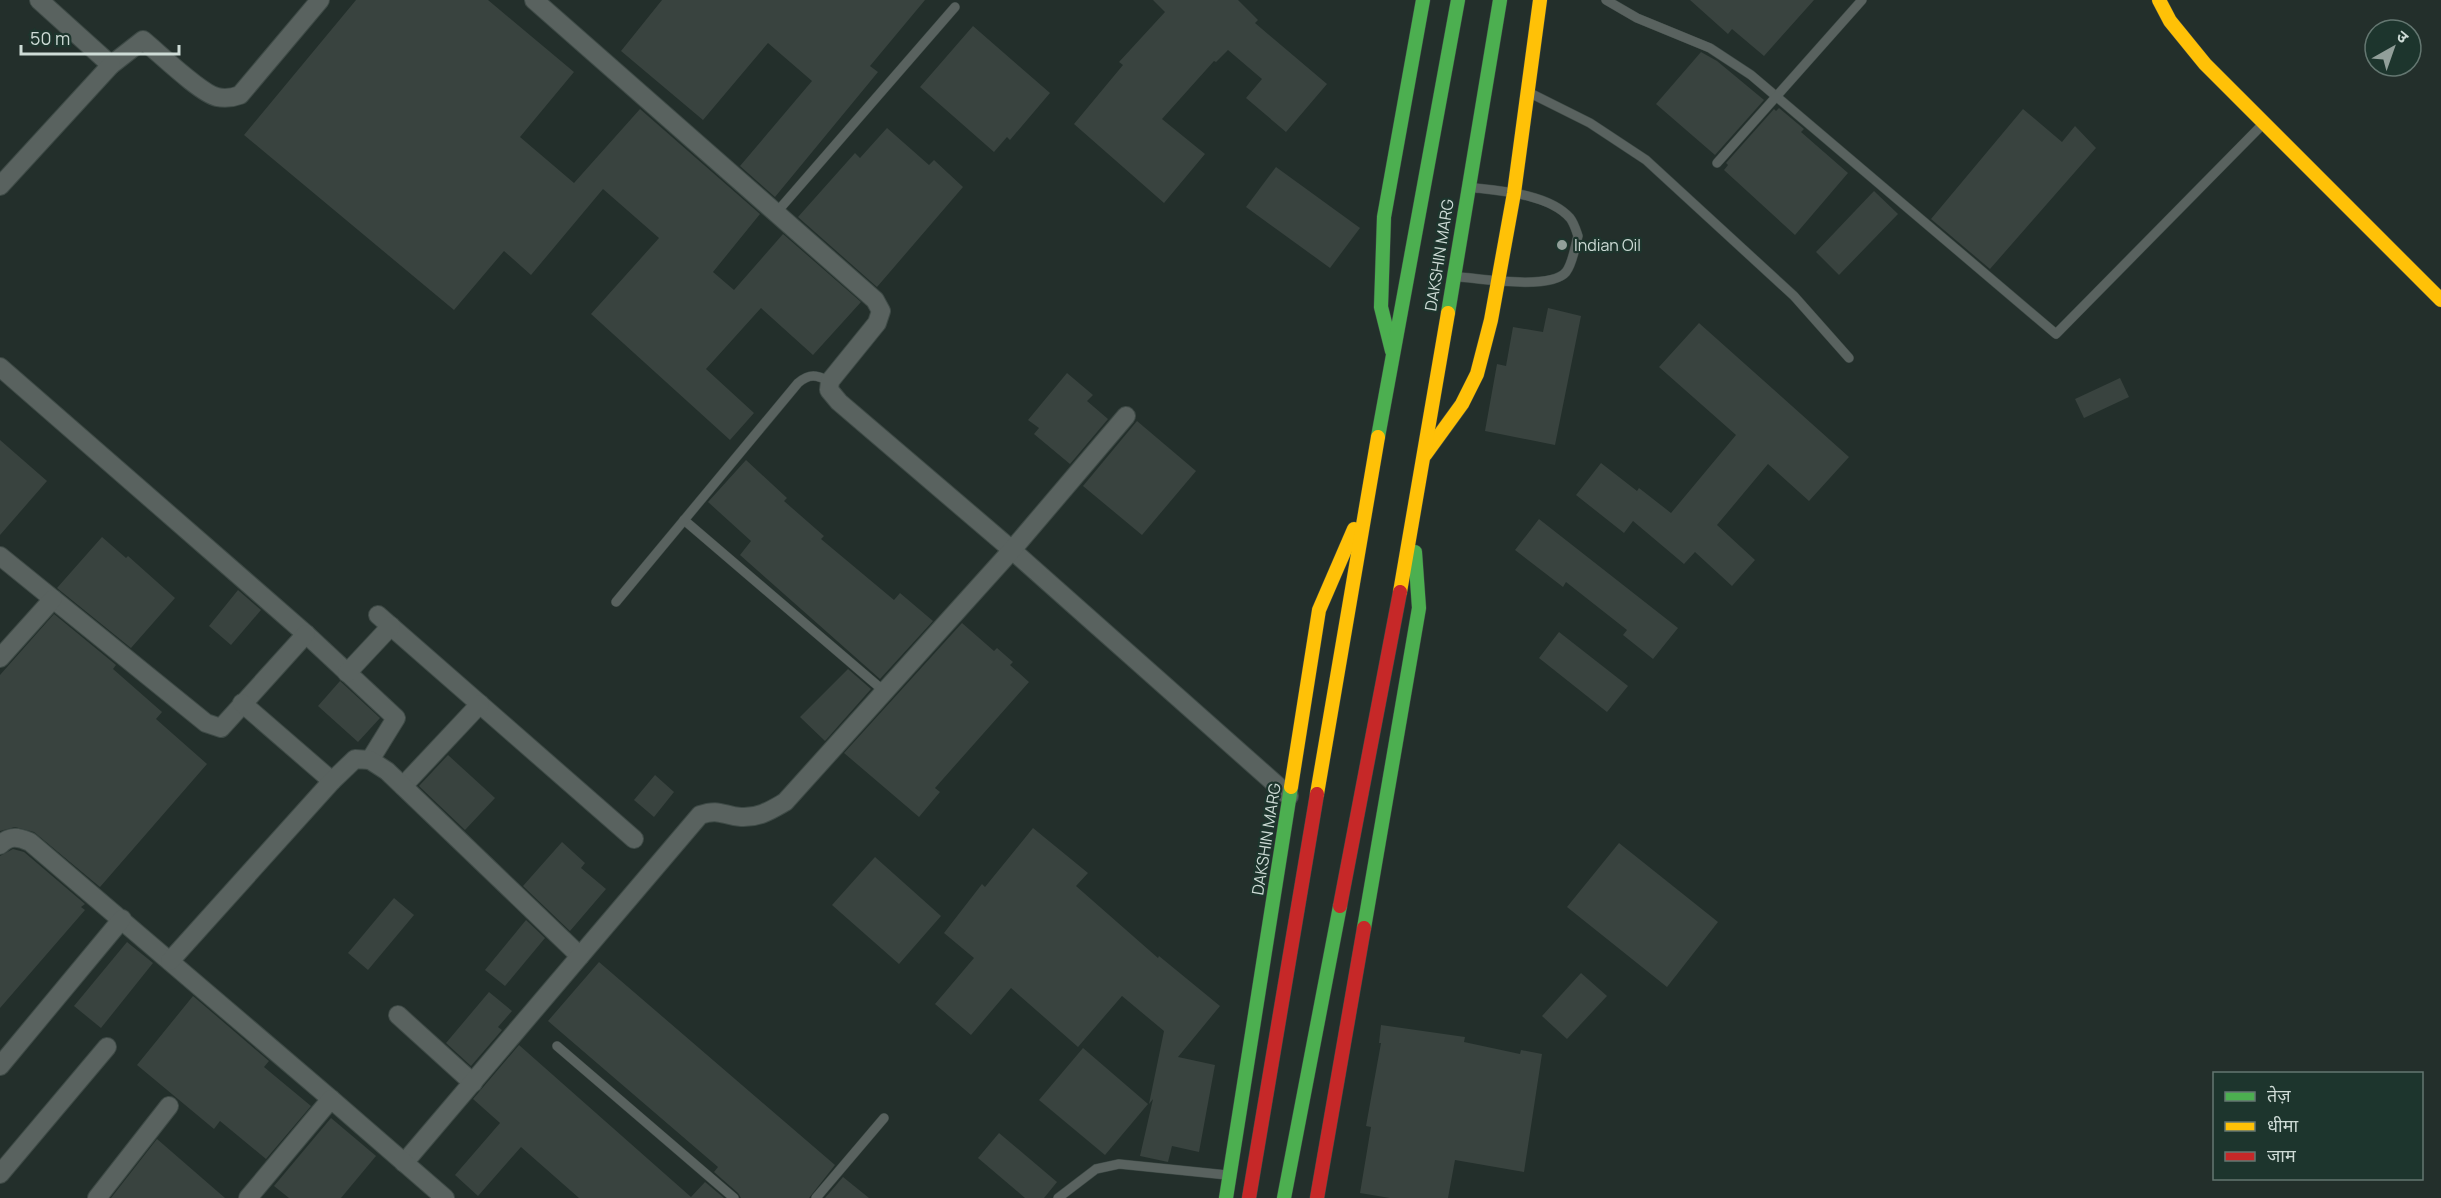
<svg xmlns="http://www.w3.org/2000/svg" width="2441" height="1198" font-family="Manrope,'Noto Sans Devanagari',sans-serif">
	<style>
		.building { fill: #39433f }
		.lines { fill: none; stroke-linecap: round; stroke-linejoin: round }
		.lane-casing { stroke: #3e4a46; stroke-width: 10 }
		.street-casing { stroke: #3e4a46; stroke-width: 20 }
		.fast-casing { stroke: #3e4a46; stroke-width: 15 }
		.slow-casing { stroke: #3e4a46; stroke-width: 15 }
		.jam-casing { stroke: #3e4a46; stroke-width: 15 }
		.lane { stroke: #59625f; stroke-width: 9 }
		.street { stroke: #59625f; stroke-width: 18 }
		.fast { stroke: #4caf50; stroke-width: 14 }
		.slow { stroke: #ffc107; stroke-width: 14 }
		.jam { stroke: #c62828; stroke-width: 14 }
		.poi-dot { fill: #929f9a; stroke: #1d352d; stroke-width: 2 }
		.labels { text-anchor: middle; stroke-width: 4.5; stroke-linejoin: round; paint-order: stroke }
		.poi-label { font-size: 16px; fill: #cedbd6; stroke: #1d352d; text-anchor: start }
		.street-label { font-size: 16px; fill: #cedbd6; stroke: #1d352d }
	</style>
	<rect width="100%" height="100%" fill="#232f2b"/>
	<g class="building">
		<path d="M 356,0 L 488,0 L 574,72 L 520,137 L 574,183 L 640,109 L 760,214 L 713,272 L 734,290 L 783,234 L 861,302 L 813,355 L 761,308 L 706,369 L 754,413 L 730,440 L 591,314 L 659,238 L 603,189 L 531,275 L 504,251 L 454,310 L 244,135 Z"/>
		<path d="M 662,0 L 925,0 L 870,66 L 878,72 L 775,197 L 740,166 L 812,81 L 768,43 L 703,120 L 621,51 Z"/>
		<path d="M 1153,0 L 1238,0 L 1258,20 L 1255,23 L 1327,84 L 1286,132 L 1246,98 L 1262,79 L 1228,50 L 1216,62 L 1214,61 L 1162,119 L 1205,154 L 1164,203 L 1074,124 L 1123,65 L 1119,62 L 1165,12 Z"/>
		<path d="M 1690,0 L 1814,0 L 1764,56 L 1732,29 L 1728,34 Z"/>
		<path d="M 973,26 L 1050,93 L 1010,140 L 1007,137 L 994,152 L 920,87 Z"/>
		<path d="M 1701,52 L 1717,61 L 1764,100 L 1715,155 L 1656,104 Z"/>
		<path d="M 1779,108 L 1804,129 L 1801,132 L 1848,173 L 1795,235 L 1724,170 L 1728,165 L 1726,163 L 1774,109 L 1776,111 Z"/>
		<path d="M 2023,109 L 2062,142 L 2075,126 L 2096,148 L 1990,269 L 1931,219 Z"/>
		<path d="M 887,128 L 929,165 L 934,160 L 963,187 L 877,287 L 798,217 L 855,153 L 860,158 Z"/>
		<path d="M 1276,167 L 1360,228 L 1330,268 L 1246,207 Z"/>
		<path d="M 1874,191 L 1898,214 L 1839,275 L 1816,252 Z"/>
		<path d="M 1548,308 L 1581,316 L 1555,445 L 1485,431 L 1497,364 L 1506,366 L 1513,327 L 1543,332 Z"/>
		<path d="M 1699,323 L 1849,457 L 1809,501 L 1768,464 L 1717,525 L 1755,560 L 1732,586 L 1695,552 L 1684,564 L 1633,521 L 1624,533 L 1576,495 L 1601,463 L 1637,491 L 1639,488 L 1671,513 L 1736,435 L 1659,367 Z"/>
		<path d="M 1067,373 L 1093,395 L 1087,401 L 1108,419 L 1070,464 L 1034,434 L 1039,428 L 1028,420 Z"/>
		<path d="M 2120,378 L 2129,397 L 2084,418 L 2075,399 Z"/>
		<path d="M 1137,421 L 1196,471 L 1142,535 L 1083,486 Z"/>
		<path d="M 0,440 L 47,481 L 0,535 Z"/>
		<path d="M 746,460 L 787,498 L 784,501 L 824,536 L 821,539 L 894,600 L 900,593 L 933,621 L 880,679 L 740,555 L 751,541 L 708,502 Z"/>
		<path d="M 1539,519 L 1678,628 L 1653,659 L 1623,635 L 1627,630 L 1566,582 L 1563,587 L 1515,550 Z"/>
		<path d="M 102,537 L 126,558 L 128,556 L 175,598 L 131,648 L 57,588 Z"/>
		<path d="M 238,590 L 261,610 L 231,645 L 209,626 Z"/>
		<path d="M 54,614 L 116,665 L 113,669 L 162,712 L 156,719 L 207,764 L 100,887 L 34,832 L 15,827 L 0,831 L 0,675 Z"/>
		<path d="M 962,623 L 994,651 L 997,648 L 1013,662 L 1010,665 L 1029,682 L 935,788 L 940,792 L 919,817 L 844,753 Z"/>
		<path d="M 1559,632 L 1628,686 L 1607,712 L 1539,658 Z"/>
		<path d="M 848,669 L 871,689 L 825,741 L 800,717 Z"/>
		<path d="M 340,681 L 380,718 L 358,742 L 318,706 Z"/>
		<path d="M 448,755 L 495,798 L 465,830 L 419,786 Z"/>
		<path d="M 655,775 L 674,792 L 654,817 L 634,800 Z"/>
		<path d="M 1033,828 L 1088,873 L 1076,886 L 1158,958 L 1159,956 L 1220,1006 L 1178,1057 L 1215,1065 L 1199,1152 L 1172,1146 L 1168,1162 L 1140,1156 L 1153,1099 L 1149,1104 L 1164,1031 L 1122,996 L 1078,1047 L 1011,988 L 971,1035 L 935,1004 L 974,958 L 944,933 L 982,884 L 985,887 Z"/>
		<path d="M 562,842 L 585,863 L 581,868 L 606,889 L 570,931 L 523,886 Z"/>
		<path d="M 1619,843 L 1718,922 L 1667,987 L 1567,907 Z"/>
		<path d="M 13,849 L 24,852 L 85,904 L 81,907 L 85,910 L 0,1008 L 0,856 Z"/>
		<path d="M 875,857 L 941,916 L 899,964 L 832,905 Z"/>
		<path d="M 394,898 L 414,915 L 368,970 L 348,953 Z"/>
		<path d="M 526,920 L 545,938 L 505,986 L 485,970 Z"/>
		<path d="M 127,942 L 153,963 L 101,1028 L 74,1006 Z"/>
		<path d="M 599,962 L 835,1165 L 809,1198 L 741,1198 L 738,1193 L 714,1172 L 718,1167 L 548,1021 Z"/>
		<path d="M 1581,973 L 1607,996 L 1567,1039 L 1542,1016 Z"/>
		<path d="M 489,992 L 512,1011 L 498,1027 L 502,1030 L 471,1066 L 446,1043 Z"/>
		<path d="M 193,996 L 269,1061 L 264,1067 L 311,1106 L 266,1159 L 220,1121 L 214,1129 L 137,1065 Z"/>
		<path d="M 1381,1025 L 1465,1037 L 1464,1042 L 1520,1054 L 1521,1050 L 1542,1054 L 1524,1172 L 1455,1160 L 1448,1198 L 1390,1198 L 1360,1193 L 1371,1127 L 1366,1126 L 1381,1043 L 1379,1043 Z"/>
		<path d="M 519,1045 L 691,1197 L 705,1182 L 724,1198 L 579,1198 L 521,1147 L 478,1196 L 455,1175 L 500,1123 L 473,1099 Z"/>
		<path d="M 1083,1048 L 1148,1104 L 1105,1155 L 1039,1100 Z"/>
		<path d="M 331,1118 L 376,1156 L 341,1198 L 289,1198 L 274,1186 Z"/>
		<path d="M 999,1133 L 1057,1182 L 1044,1198 L 1025,1198 L 978,1158 Z"/>
		<path d="M 157,1139 L 225,1198 L 111,1198 Z"/>
		<path d="M 843,1177 L 869,1198 L 825,1198 Z"/>
	</g>
	<g class="lines">
		<defs>
			<g id="lane">
				<path d="M 1606,0 L 1637,18 L 1710,48 L 1751,75 L 2056,334 L 2262,125"/>
				<path d="M 1530,93 L 1590,123 L 1646,160 L 1794,296 L 1849,358"/>
				<path d="M 1717,163 L 1862,0"/>
				<path d="M 776,213 L 955,7"/>
				<path d="M 1460,277 C 1483,279 1551,290 1566,272 C 1573,263 1575,246 1578,236 C 1576,230 1574,223 1570,218 C 1550,195 1504,191 1476,188"/>
				<path d="M 684,520 L 885,692"/>
				<path d="M 616,602 L 798,383 C 810,373 816,375 830,381"/>
				<path d="M 557,1046 L 734,1198"/>
				<path d="M 816,1198 L 884,1118"/>
				<path d="M 1058,1198 L 1096,1169 L 1119,1164 L 1227,1175"/>
			</g>
			<g id="street">
				<path d="M 39,0 L 111,65 L 143,40 C 159,53 200,93 217,97 C 226,99 232,98 240,95 L 320,0"/>
				<path d="M 534,0 L 875,300 L 881,311 L 877,323 L 830,381 L 829,390 L 839,402 L 1012,550 L 1289,796"/>
				<path d="M 0,186 L 111,65"/>
				<path d="M 0,367 L 306,634 L 396,718 L 370,760"/>
				<path d="M 0,556 L 206,723 L 221,728 L 306,634"/>
				<path d="M 378,615 L 634,839"/>
				<path d="M 0,658 L 53,599"/>
				<path d="M 347,673 L 391,626"/>
				<path d="M 242,703 L 332,781"/>
				<path d="M 403,786 L 480,704"/>
				<path d="M 0,845 C 10,835 18,837 30,842 L 331,1099"/>
				<path d="M 170,961 L 332,781 L 355,759 L 370,760 L 387,771 L 580,956"/>
				<path d="M 398,1015 L 473,1083"/>
				<path d="M 0,1066 L 122,919"/>
				<path d="M 404,1163 L 700,815 C 720,808 723,816 741,817 C 759,818 771,810 785,802 L 1012,550 L 1126,416"/>
				<path d="M 0,1174 L 107,1047"/>
				<path d="M 97,1198 L 169,1106"/>
				<path d="M 248,1198 L 331,1099 L 445,1198"/>
			</g>
			<g id="fast">
				<path d="M 1448,313 L 1500,0"/>
				<path d="M 1392,351 L 1381,307 L 1384,217 L 1423,0"/>
				<path d="M 1378,437 L 1458,0"/>
				<path d="M 1364,928 L 1419,608 L 1415,552"/>
				<path d="M 1226,1198 L 1291,787"/>
				<path d="M 1284,1198 L 1340,906"/>
			</g>
			<g id="slow">
				<path d="M 2159,0 L 2170,21 L 2205,64 L 2441,300"/>
				<path d="M 1425,455 L 1462,404 L 1477,374 L 1491,320 L 1514,193 L 1540,0"/>
				<path d="M 1400,592 L 1448,313"/>
				<path d="M 1291,787 L 1319,610 L 1354,529"/>
				<path d="M 1317,794 L 1378,437"/>
			</g>
			<g id="jam">
				<path d="M 1340,906 L 1400,592"/>
				<path d="M 1249,1198 L 1317,794"/>
				<path d="M 1317,1198 L 1364,928"/>
			</g>
		</defs>
		<use href="#lane" class="lane-casing"/>
		<use href="#street" class="street-casing"/>
		<use href="#fast" class="fast-casing"/>
		<use href="#slow" class="slow-casing"/>
		<use href="#jam" class="jam-casing"/>
		<use href="#lane" class="lane"/>
		<use href="#street" class="street"/>
		<use href="#fast" class="fast"/>
		<use href="#slow" class="slow"/>
		<use href="#jam" class="jam"/>
	</g>
	<circle class="poi-dot" cx="1562" cy="245" r="6"/>
	<g class="labels">
		<g class="poi-label">
			<text x="1574" y="251">Indian Oil</text>
		</g>
		<g class="street-label">
			<text transform="translate(1439 255) rotate(-81)" y="6">DAKSHIN MARG</text>
			<text transform="translate(1266 839) rotate(-81)" y="6">DAKSHIN MARG</text>
		</g>
	</g>
	<rect x="2213" y="1072" width="210" height="108" fill="#1d352d" stroke="#647771" stroke-width="1.5"/>
	<rect x="2225" y="1092" width="30" height="9" fill="#4caf50" stroke="#647771" stroke-width="1.5"/>
	<text x="2267" y="1102" font-size="18" fill="#cedbd6">तेज़</text>
	<rect x="2225" y="1122" width="30" height="9" fill="#ffc107" stroke="#647771" stroke-width="1.5"/>
	<text x="2267" y="1132" font-size="18" fill="#cedbd6">धीमा</text>
	<rect x="2225" y="1152" width="30" height="9" fill="#c62828" stroke="#647771" stroke-width="1.5"/>
	<text x="2267" y="1162" font-size="18" fill="#cedbd6">जाम</text>
	<g transform="translate(2393 48) rotate(40)"><circle r="28" fill="#1d352d" stroke="#647771" stroke-width="1.5"/>
	<path d="M0-4.5L10 22L0 15L-10 22Z" fill="#929f9a"/>
	<text y="-9" font-size="16" font-weight="bold" text-anchor="middle" fill="#cedbd6">उ</text>
	</g>
	<path d="M21 45v9h158v-9" fill="none" stroke="#cedbd6" stroke-width="3"/>
	<text x="30" y="45" font-size="18" fill="#cedbd6" stroke="#1d352d" stroke-width="4.5" paint-order="stroke">50 m</text>
</svg>
